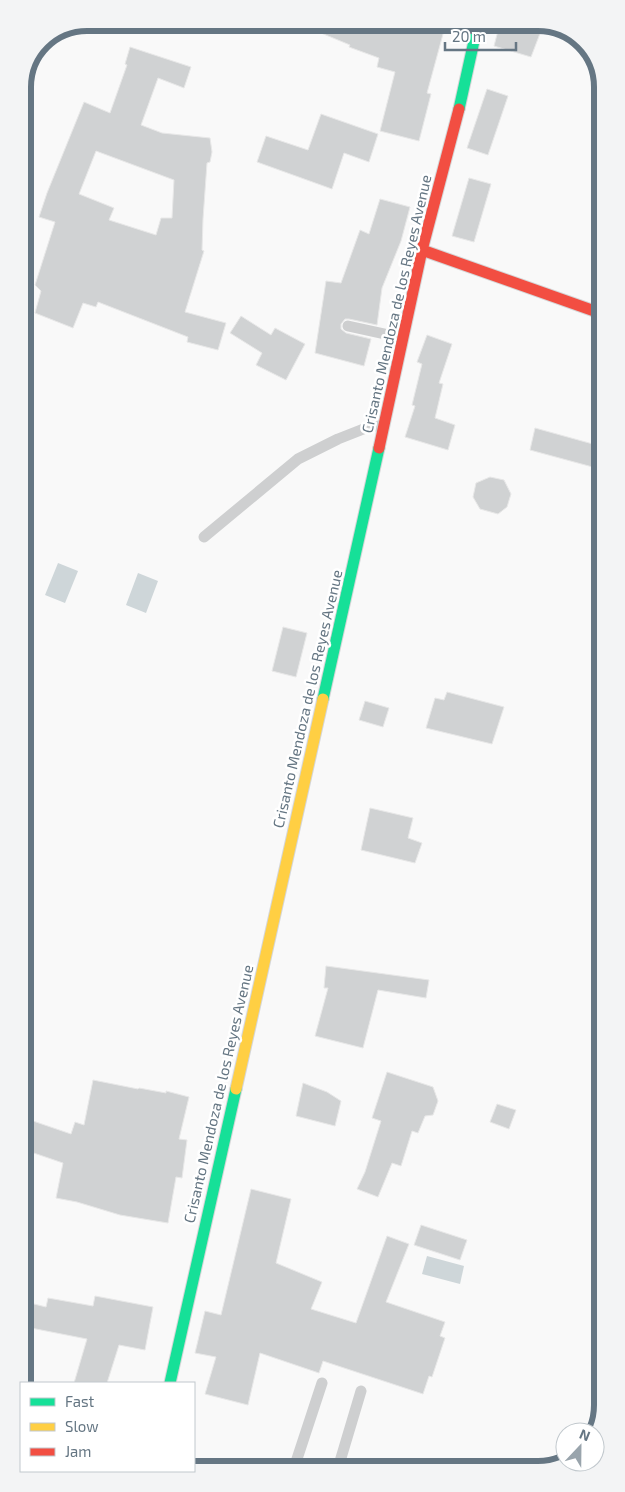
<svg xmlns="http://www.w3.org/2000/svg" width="625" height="1492" font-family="'Exo 2',sans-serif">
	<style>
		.water { fill: #ced6d9 }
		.building { fill: #d0d2d3; stroke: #e8e8e8; fill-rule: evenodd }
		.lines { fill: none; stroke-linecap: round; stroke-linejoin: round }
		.fast-casing { stroke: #d5d6d7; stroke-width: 13 }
		.slow-casing { stroke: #d5d6d7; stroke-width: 13 }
		.jam-casing { stroke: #d5d6d7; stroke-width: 13 }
		.lane { stroke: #cecfd0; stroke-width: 11 }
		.fast { stroke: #16e098; stroke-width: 11 }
		.slow { stroke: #ffcf43; stroke-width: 11 }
		.jam { stroke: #f24e42; stroke-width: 11 }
		.labels { text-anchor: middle; stroke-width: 5; stroke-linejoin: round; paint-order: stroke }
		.street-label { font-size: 15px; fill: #657683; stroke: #fff }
		.rim { fill: none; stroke: #657683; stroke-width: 6 }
	</style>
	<rect width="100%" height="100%" fill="#f9f9f9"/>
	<g class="water">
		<path d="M 58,563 L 78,571 L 65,603 L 45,595 Z"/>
		<path d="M 138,573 L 158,581 L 146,613 L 126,605 Z"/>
		<path d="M 427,1256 L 464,1266 L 460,1284 L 422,1274 Z"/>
	</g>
	<g class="building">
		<path d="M 297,23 L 446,23 L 427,93 L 431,94 L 419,141 L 380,131 L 395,72 L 377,67 L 379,58 L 349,47 L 350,45 Z"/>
		<path d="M 500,23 L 544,23 L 531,57 L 494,46 Z"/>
		<path d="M 130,47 L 191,67 L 184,88 L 158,78 L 141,125 L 162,133 L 210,138 L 212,152 L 210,162 L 207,163 L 203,219 L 202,250 L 204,251 L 185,312 L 226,323 L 218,350 L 187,342 L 188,337 L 98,302 L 96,307 L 83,303 L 73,328 L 35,313 L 41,291 L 35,285 L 55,222 L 39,217 L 47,193 L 84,102 L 110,113 L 127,65 L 125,64 ZM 96,151 L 174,180 L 172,218 L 161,218 L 156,235 L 109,220 L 114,208 L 79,194 Z"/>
		<path d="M 487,89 L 508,96 L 488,155 L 467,148 Z"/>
		<path d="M 321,114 L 378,134 L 369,162 L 344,153 L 332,189 L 257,162 L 266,136 L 308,150 Z"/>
		<path d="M 469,178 L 491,184 L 474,242 L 452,236 Z"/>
		<path d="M 380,199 L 410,207 L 401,241 L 382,288 L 377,325 L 349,319 L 345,319 L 341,324 L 341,329 L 346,333 L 371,339 L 364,366 L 315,353 L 326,281 L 341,283 L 360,230 L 369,234 Z"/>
		<path d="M 241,316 L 271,335 L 275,328 L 305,344 L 286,380 L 256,365 L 262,353 L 230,333 Z"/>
		<path d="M 427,335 L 452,344 L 439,383 L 443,384 L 435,418 L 455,425 L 448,450 L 405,437 L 415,406 L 412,405 L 422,364 L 417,362 Z"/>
		<path d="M 535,428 L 600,446 L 600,469 L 530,450 Z"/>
		<path d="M 490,477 L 504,480 L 511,494 L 507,507 L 498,514 L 480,509 L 473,497 L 476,483 Z"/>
		<path d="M 283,627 L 307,633 L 296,677 L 272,671 Z"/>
		<path d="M 447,692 L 504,707 L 492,744 L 426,728 L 435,698 L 444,700 Z"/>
		<path d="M 365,701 L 389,708 L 383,727 L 359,720 Z"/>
		<path d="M 370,808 L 413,818 L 408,838 L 422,843 L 415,863 L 361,850 Z"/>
		<path d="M 326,966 L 429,980 L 426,998 L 378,990 L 363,1048 L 315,1036 L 328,988 L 324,988 Z"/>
		<path d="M 387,1072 L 433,1087 L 438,1101 L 433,1115 L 425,1116 L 418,1133 L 412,1131 L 401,1166 L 392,1163 L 378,1197 L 357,1189 L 365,1172 L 381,1121 L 372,1118 Z"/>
		<path d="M 93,1080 L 138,1089 L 139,1088 L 166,1093 L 166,1091 L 189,1097 L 179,1139 L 187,1140 L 182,1178 L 176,1177 L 168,1223 L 120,1215 L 77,1202 L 56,1198 L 63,1163 L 25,1150 L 25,1142 L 33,1121 L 71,1134 L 75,1122 L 84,1125 Z"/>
		<path d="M 303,1083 L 327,1092 L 341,1101 L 335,1126 L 296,1116 Z"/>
		<path d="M 497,1104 L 516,1110 L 509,1129 L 490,1122 Z"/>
		<path d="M 251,1189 L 291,1199 L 276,1263 L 322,1282 L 311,1309 L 356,1323 L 387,1236 L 409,1244 L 386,1302 L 445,1322 L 440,1336 L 445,1338 L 432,1377 L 429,1376 L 423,1394 L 323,1361 L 319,1373 L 260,1353 L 248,1405 L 205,1394 L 216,1357 L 195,1353 L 205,1311 L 221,1315 Z"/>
		<path d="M 421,1225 L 467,1240 L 460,1260 L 414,1245 Z"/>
		<path d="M 95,1296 L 153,1307 L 145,1350 L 119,1345 L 107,1383 L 74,1383 L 87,1339 L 26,1327 L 26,1302 L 46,1307 L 48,1298 L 93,1306 Z"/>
	</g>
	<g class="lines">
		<defs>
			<g id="fast">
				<path d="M 459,109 L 478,23"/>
				<path d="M 323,699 L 379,448"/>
				<path d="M 170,1383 L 236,1089"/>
			</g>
			<path id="slow" d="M 236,1089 L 323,699"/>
			<g id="jam">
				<path d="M 422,250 L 600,313"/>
				<path d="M 379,448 L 422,250 L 459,109"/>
			</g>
		</defs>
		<use href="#fast" class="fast-casing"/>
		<use href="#slow" class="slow-casing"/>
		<use href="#jam" class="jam-casing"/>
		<g class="lane">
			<path d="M 348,326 L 403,338"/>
			<path d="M 204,537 L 298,459 L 338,439 L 366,428 L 372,426 L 384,426"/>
			<path d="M 294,1468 L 322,1383"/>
			<path d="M 338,1468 L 361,1391"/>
		</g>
		<use href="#fast" class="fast"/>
		<use href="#slow" class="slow"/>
		<use href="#jam" class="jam"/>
	</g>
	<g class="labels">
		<g class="street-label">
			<text transform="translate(397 304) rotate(-77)" y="5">Crisanto Mendoza de los Reyes Avenue</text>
			<text transform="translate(308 699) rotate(-77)" y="5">Crisanto Mendoza de los Reyes Avenue</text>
			<text transform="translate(219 1094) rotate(-77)" y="5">Crisanto Mendoza de los Reyes Avenue</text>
		</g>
	</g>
	<path d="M0 0H625V1492H0ZM87 31H538A56 56 0 0 1 594 87V1405A56 56 0 0 1 538 1461H87A56 56 0 0 1 31 1405V87A56 56 0 0 1 87 31Z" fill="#f3f4f5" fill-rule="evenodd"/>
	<path class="rim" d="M87 31H538A56 56 0 0 1 594 87V1405A56 56 0 0 1 538 1461H87A56 56 0 0 1 31 1405V87A56 56 0 0 1 87 31Z"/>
	<rect x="20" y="1382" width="175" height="90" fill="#ffffff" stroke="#c1c8cd"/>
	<rect x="30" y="1398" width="25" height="8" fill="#16e098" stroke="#c1c8cd"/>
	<text x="65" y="1407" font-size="15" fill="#657683">Fast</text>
	<rect x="30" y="1423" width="25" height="8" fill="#ffcf43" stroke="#c1c8cd"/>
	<text x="65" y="1432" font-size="15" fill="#657683">Slow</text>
	<rect x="30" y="1448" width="25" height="8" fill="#f24e42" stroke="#c1c8cd"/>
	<text x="65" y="1457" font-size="15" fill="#657683">Jam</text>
	<g transform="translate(580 1447) rotate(22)"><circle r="24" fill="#ffffff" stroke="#c1c8cd"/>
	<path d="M0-4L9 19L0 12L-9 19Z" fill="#99a4ac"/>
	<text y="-8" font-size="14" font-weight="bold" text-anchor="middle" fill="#657683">N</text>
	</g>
	<path d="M445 42v8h71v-8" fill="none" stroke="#657683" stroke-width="2.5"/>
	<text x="452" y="42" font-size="15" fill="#657683" stroke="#ffffff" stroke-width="4" paint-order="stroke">20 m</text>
</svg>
